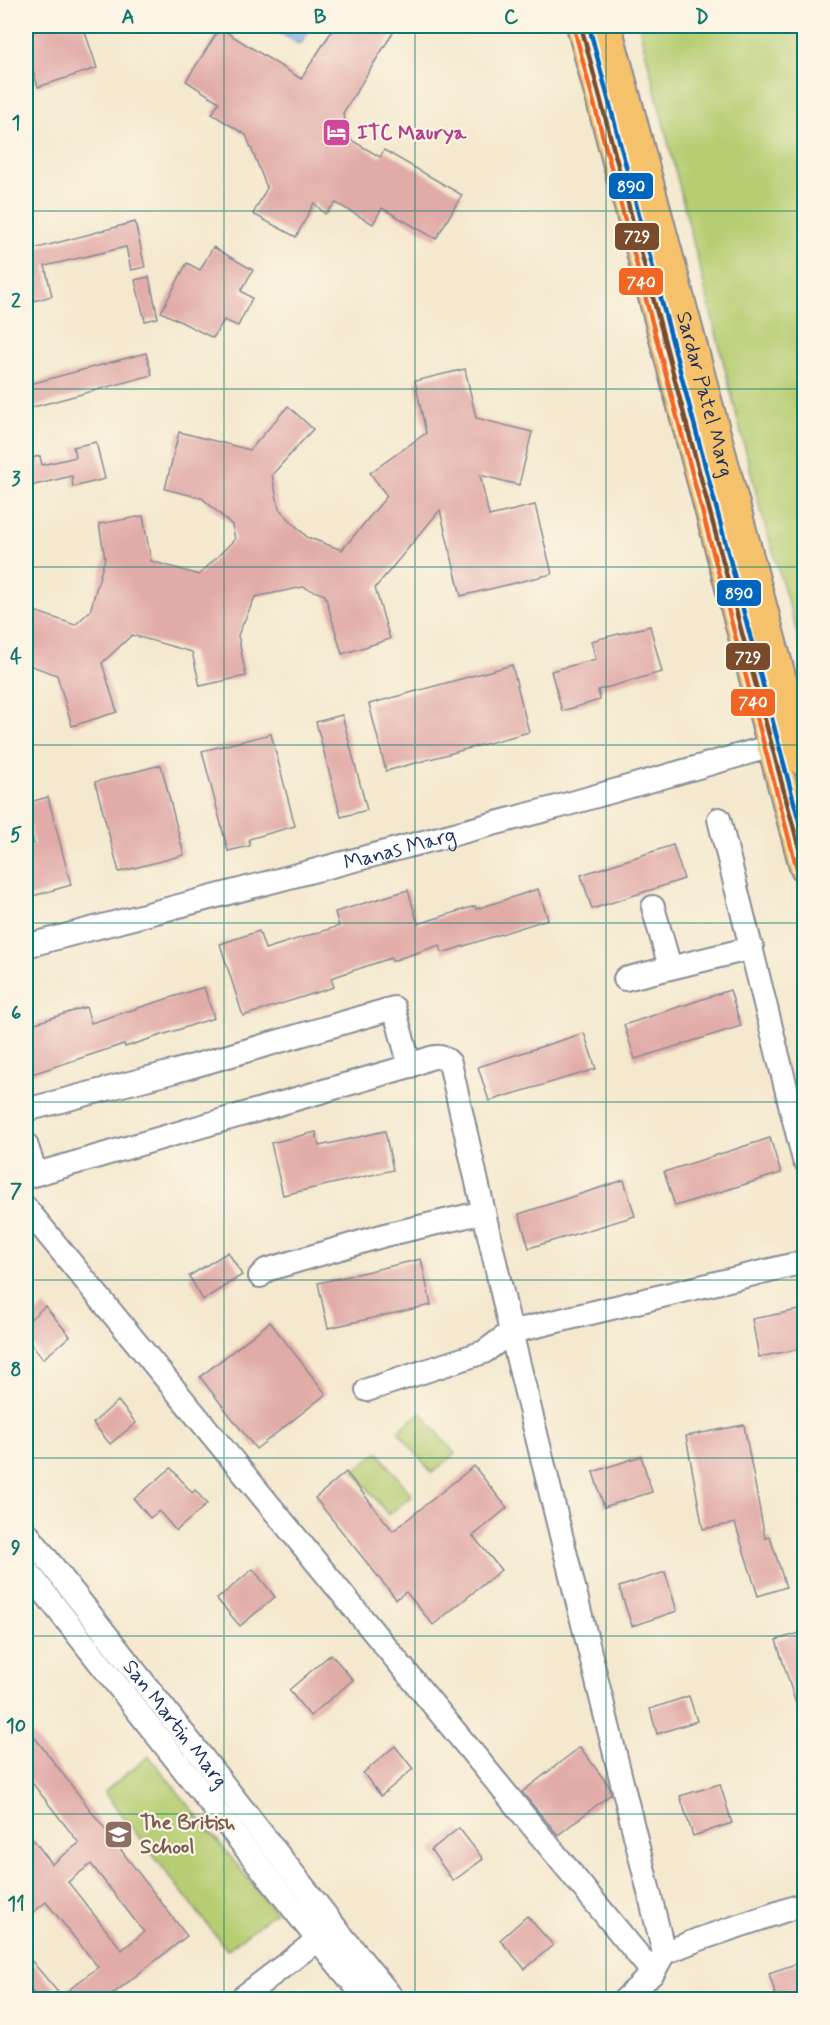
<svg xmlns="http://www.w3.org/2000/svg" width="830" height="2025" font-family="Mynerve,sans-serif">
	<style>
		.green { fill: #b6cd72; stroke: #687e68; stroke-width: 1.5 }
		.water { fill: #7babe5; stroke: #4b6da2; stroke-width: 1.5 }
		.building { fill: #e1aba7; fill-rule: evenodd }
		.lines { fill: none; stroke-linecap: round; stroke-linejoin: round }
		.minor-casing { stroke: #888c96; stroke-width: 26 }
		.major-casing { stroke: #888c96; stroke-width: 32 }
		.minor { stroke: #fff; stroke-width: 22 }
		.major { stroke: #f5c16b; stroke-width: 28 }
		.bus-1-casing { stroke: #fcf5e5; stroke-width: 9 }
		.bus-2-casing { stroke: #fcf5e5; stroke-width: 9 }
		.bus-3-casing { stroke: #fcf5e5; stroke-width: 9 }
		.bus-1 { stroke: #7a4b2a; stroke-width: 4.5 }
		.bus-2 { stroke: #f26522; stroke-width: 4.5 }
		.bus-3 { stroke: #0065bd; stroke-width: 4.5 }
		.grid { fill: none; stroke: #0f766e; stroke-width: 1.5; stroke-opacity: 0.55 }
		.labels { text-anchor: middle; stroke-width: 4.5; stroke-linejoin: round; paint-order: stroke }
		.hotel-label { font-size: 21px; font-weight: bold; fill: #b23c85; stroke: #fcf5e5; text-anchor: start }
		.street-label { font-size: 21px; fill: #1b2f5e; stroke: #fcf5e5 }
		.education-label { font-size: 21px; font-weight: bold; fill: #785e54; stroke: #fcf5e5; text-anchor: start }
		.line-badge { stroke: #fcf5e5; stroke-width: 2 }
		.badge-label { font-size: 16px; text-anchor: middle; font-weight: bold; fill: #fff }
		.neatline { fill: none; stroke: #0f766e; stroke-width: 2 }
		.grid-label { font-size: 20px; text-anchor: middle; font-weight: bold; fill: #0f766e }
	</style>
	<rect width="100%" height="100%" fill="#fcf5e5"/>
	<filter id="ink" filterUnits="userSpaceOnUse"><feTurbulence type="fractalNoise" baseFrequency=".0167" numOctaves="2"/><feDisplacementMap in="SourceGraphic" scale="12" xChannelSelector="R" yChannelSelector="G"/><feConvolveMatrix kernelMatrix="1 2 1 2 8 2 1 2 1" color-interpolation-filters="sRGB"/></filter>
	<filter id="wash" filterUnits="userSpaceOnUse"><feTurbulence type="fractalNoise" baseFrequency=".008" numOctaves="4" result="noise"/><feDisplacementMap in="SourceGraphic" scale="24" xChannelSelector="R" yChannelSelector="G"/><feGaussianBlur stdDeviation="1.35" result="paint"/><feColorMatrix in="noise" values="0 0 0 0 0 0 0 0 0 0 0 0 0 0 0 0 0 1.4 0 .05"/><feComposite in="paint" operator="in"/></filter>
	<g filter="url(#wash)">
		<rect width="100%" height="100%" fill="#f4e8ce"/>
		<g class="green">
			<path d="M 639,26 L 804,26 L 804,656 L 760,508 Z"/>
			<path d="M 421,1412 L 455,1454 L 432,1473 L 398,1431 Z"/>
			<path d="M 378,1452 L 412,1496 L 388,1515 L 354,1471 Z"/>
			<path d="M 149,1756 L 275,1912 L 227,1950 L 104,1792 Z"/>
		</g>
		<path class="water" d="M 269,26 L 312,26 L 300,45 Z"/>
		<g id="blocks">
			<g class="building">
				<path d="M 26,26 L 83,26 L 97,68 L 38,87 L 26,49 Z"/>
				<path d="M 335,26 L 397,26 L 343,113 L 351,140 L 380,157 L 384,150 L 462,195 L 436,239 L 382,208 L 373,224 L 336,203 L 325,214 L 314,203 L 296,237 L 253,214 L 267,188 L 246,135 L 212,114 L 219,102 L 186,81 L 220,28 L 301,79 Z"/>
				<path d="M 135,222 L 145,267 L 131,270 L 126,247 L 45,266 L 52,296 L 26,303 L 26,251 Z"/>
				<path d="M 213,247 L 253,270 L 241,291 L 252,298 L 238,326 L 224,320 L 213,338 L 161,312 L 187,263 L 200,270 Z"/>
				<path d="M 149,277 L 158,318 L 145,321 L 135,280 Z"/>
				<path d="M 146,353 L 152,375 L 26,409 L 26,385 Z"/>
				<path d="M 465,369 L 476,418 L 532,432 L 519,485 L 480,475 L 489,516 L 535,505 L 552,574 L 461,596 L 440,510 L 375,588 L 390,639 L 342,654 L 325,595 L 303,587 L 255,597 L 238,635 L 246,676 L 200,686 L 192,652 L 132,635 L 102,663 L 117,712 L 72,726 L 57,675 L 26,664 L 26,608 L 75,625 L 90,611 L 105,558 L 99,524 L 143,516 L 151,561 L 199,575 L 235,539 L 232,525 L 202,498 L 165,489 L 179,432 L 250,450 L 288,406 L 313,429 L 272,475 L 279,509 L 307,537 L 342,550 L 387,496 L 370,473 L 426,433 L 415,381 Z"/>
				<path d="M 96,442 L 105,479 L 73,487 L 72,476 L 26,487 L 26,459 L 40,456 L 42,465 L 76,457 L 73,447 Z"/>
				<path d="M 650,626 L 662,672 L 598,690 L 600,700 L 562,711 L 551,671 L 596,659 L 591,641 Z"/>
				<path d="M 512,665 L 529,732 L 386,771 L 369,704 Z"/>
				<path d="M 342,715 L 367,810 L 341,817 L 316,722 Z"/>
				<path d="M 271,734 L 295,826 L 249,839 L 250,846 L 228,851 L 202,751 Z"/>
				<path d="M 161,765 L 184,855 L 119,872 L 95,782 Z"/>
				<path d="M 48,797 L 71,885 L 26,898 L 26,845 L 34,844 L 26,811 L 26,803 Z"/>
				<path d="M 673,845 L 684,879 L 592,909 L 581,875 Z"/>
				<path d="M 538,889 L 548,919 L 442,953 L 440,945 L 392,961 L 391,958 L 331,978 L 334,987 L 243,1016 L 220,944 L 259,931 L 265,949 L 339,926 L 335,912 L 408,890 L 418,924 L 475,906 L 476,909 Z"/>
				<path d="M 204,987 L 214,1018 L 125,1047 L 124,1044 L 26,1076 L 26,1026 L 86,1007 L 91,1023 Z"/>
				<path d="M 730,990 L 741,1026 L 635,1059 L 624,1025 Z"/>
				<path d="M 584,1033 L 596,1069 L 489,1101 L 478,1067 Z"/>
				<path d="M 385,1131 L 393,1170 L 283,1195 L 271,1143 L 316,1132 L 319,1146 Z"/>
				<path d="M 770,1138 L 781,1173 L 675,1206 L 664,1172 Z"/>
				<path d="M 624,1180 L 635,1216 L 529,1248 L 519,1214 Z"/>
				<path d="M 228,1252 L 242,1275 L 203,1300 L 189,1276 Z"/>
				<path d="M 421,1259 L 431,1305 L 328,1328 L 318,1283 Z"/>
				<path d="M 45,1306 L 70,1336 L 43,1359 L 26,1337 L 26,1323 Z"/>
				<path d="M 804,1309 L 804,1348 L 759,1357 L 752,1319 Z"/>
				<path d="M 270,1322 L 326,1394 L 256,1449 L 200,1377 Z"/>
				<path d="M 118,1401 L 136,1423 L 110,1444 L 93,1423 Z"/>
				<path d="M 744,1425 L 765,1538 L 770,1537 L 786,1587 L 758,1596 L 735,1523 L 703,1529 L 686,1436 Z"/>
				<path d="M 641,1456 L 652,1492 L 604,1507 L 593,1472 Z"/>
				<path d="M 474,1466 L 507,1508 L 473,1536 L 501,1570 L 433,1625 L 406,1592 L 396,1599 L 315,1498 L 346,1472 L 393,1531 Z"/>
				<path d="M 171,1468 L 192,1493 L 195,1490 L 207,1504 L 176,1531 L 159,1511 L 150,1518 L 134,1499 Z"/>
				<path d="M 253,1569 L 275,1597 L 240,1626 L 217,1599 Z"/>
				<path d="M 665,1572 L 677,1611 L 632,1626 L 619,1587 Z"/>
				<path d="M 800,1633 L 804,1648 L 804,1720 L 801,1720 L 776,1640 Z"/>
				<path d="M 331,1654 L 353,1680 L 310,1716 L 289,1690 Z"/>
				<path d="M 689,1696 L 697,1721 L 657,1734 L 650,1709 Z"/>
				<path d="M 26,1726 L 187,1936 L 105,2000 L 38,2000 L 26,1983 L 26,1954 L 61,1996 L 98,1967 L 46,1902 L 26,1918 L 26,1830 L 52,1864 L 79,1843 L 26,1775 ZM 91,1864 L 144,1932 L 122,1950 L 68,1882 Z"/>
				<path d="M 395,1746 L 413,1769 L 381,1796 L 363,1773 Z"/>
				<path d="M 580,1747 L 609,1786 L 611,1794 L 558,1835 L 522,1792 Z"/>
				<path d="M 720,1784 L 732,1823 L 693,1836 L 680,1796 Z"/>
				<path d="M 459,1828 L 483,1859 L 453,1881 L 431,1850 Z"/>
				<path d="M 527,1916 L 553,1945 L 525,1969 L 500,1940 Z"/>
				<path d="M 804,1961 L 804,2000 L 777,2000 L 769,1973 Z"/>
			</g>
		</g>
	</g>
	<g filter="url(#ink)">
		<use href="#blocks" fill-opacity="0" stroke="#888c96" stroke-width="1.5"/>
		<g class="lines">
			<defs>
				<g id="minor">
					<path d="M 719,819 L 804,1160"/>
					<path d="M 653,907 L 670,967"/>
					<path id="s1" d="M 26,946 L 561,806 L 772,746"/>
					<path d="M 625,979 L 752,948"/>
					<path d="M 26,1110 L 176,1071 L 394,1008 L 410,1066"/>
					<path d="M 26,1144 L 36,1174"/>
					<path d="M 26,1177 L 410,1066 C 423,1061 439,1050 450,1063 L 511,1332 L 664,1953 L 653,1973 L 624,2000"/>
					<path d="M 26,1208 L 653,1973"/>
					<path d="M 260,1276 L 266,1270 L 385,1235 L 484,1212"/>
					<path d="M 367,1390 L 484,1352 L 511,1332 L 804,1262"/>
					<path id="s2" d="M 26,1532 L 335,1927 L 394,2000"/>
					<path d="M 26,1569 L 317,1939 L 367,2000"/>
					<path d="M 664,1953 L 697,1940 L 804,1904"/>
					<path d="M 239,2000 L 328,1932"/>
				</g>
				<g id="major">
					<path d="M 581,26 L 804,867"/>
					<path id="s3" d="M 607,26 L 804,762"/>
				</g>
			</defs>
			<use href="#minor" class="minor-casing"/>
			<use href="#major" class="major-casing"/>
			<use href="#minor" class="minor"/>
			<use href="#major" class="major"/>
			<defs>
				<path id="bus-1" d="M 581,26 L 804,867"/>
				<path id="bus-2" d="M 574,28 L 797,869"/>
				<path id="bus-3" d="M 589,26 L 804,840"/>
			</defs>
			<use href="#bus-1" class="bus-1-casing"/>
			<use href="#bus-2" class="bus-2-casing"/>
			<use href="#bus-3" class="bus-3-casing"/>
			<use href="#bus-1" class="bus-1"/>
			<use href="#bus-2" class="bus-2"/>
			<use href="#bus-3" class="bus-3"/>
		</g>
	</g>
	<path class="grid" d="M 224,26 L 224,2000M 415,26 L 415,2000M 606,26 L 606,2000M 26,211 L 804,211M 26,389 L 804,389M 26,567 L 804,567M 26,745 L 804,745M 26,923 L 804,923M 26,1102 L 804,1102M 26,1280 L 804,1280M 26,1458 L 804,1458M 26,1636 L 804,1636M 26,1814 L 804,1814"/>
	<defs>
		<symbol id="hotel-square" viewBox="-11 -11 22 22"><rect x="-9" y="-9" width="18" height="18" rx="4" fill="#d1479c" stroke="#fcf5e5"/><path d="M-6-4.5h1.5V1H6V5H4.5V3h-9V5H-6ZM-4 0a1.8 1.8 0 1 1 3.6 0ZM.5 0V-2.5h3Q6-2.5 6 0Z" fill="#fff"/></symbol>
		<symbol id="school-square" viewBox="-11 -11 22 22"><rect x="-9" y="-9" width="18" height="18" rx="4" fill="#8d6e63" stroke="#fcf5e5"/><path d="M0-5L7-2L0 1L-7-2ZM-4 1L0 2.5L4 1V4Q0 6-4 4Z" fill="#fff"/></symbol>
	</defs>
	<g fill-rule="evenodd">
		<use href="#hotel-square" x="320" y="116" width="33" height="33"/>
		<use href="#school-square" x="102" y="1818" width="33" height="33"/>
	</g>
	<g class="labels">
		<g class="hotel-label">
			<text x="357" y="139">ITC Maurya</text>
		</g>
		<g class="street-label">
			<text dy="7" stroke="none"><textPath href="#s3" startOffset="381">Sardar Patel Marg</textPath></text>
			<text dy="7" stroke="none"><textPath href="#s1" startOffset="386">Manas Marg</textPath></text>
			<text dy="7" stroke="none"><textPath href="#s2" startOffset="243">San Martin Marg</textPath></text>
		</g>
		<g class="education-label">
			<text x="140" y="1829">The British<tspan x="140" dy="24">School</tspan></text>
		</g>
	</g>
	<g class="line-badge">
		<rect x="608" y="172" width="46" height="28" rx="6" fill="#0065bd"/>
		<rect x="614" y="222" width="46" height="29" rx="6" fill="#7a4b2a"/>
		<rect x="618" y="267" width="46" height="29" rx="6" fill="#f26522"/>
		<rect x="716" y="579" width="46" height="28" rx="6" fill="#0065bd"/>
		<rect x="725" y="642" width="46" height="29" rx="6" fill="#7a4b2a"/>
		<rect x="730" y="688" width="46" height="29" rx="6" fill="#f26522"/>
	</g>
	<g class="badge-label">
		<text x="631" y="192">890</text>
		<text x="637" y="242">729</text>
		<text x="641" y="288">740</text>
		<text x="739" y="599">890</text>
		<text x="748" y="663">729</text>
		<text x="753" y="708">740</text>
	</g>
	<rect width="830" height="2025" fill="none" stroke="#fcf5e5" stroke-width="66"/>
	<rect x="33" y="33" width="764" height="1959" class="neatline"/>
	<g class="grid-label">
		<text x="128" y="23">A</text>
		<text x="320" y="23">B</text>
		<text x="511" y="23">C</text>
		<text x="702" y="23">D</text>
		<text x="16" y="129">1</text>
		<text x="16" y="307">2</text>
		<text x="16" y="485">3</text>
		<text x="16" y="663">4</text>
		<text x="16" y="841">5</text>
		<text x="16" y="1019">6</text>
		<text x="16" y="1197">7</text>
		<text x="16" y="1376">8</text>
		<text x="16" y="1554">9</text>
		<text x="16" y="1732">10</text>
		<text x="16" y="1910">11</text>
	</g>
</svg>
